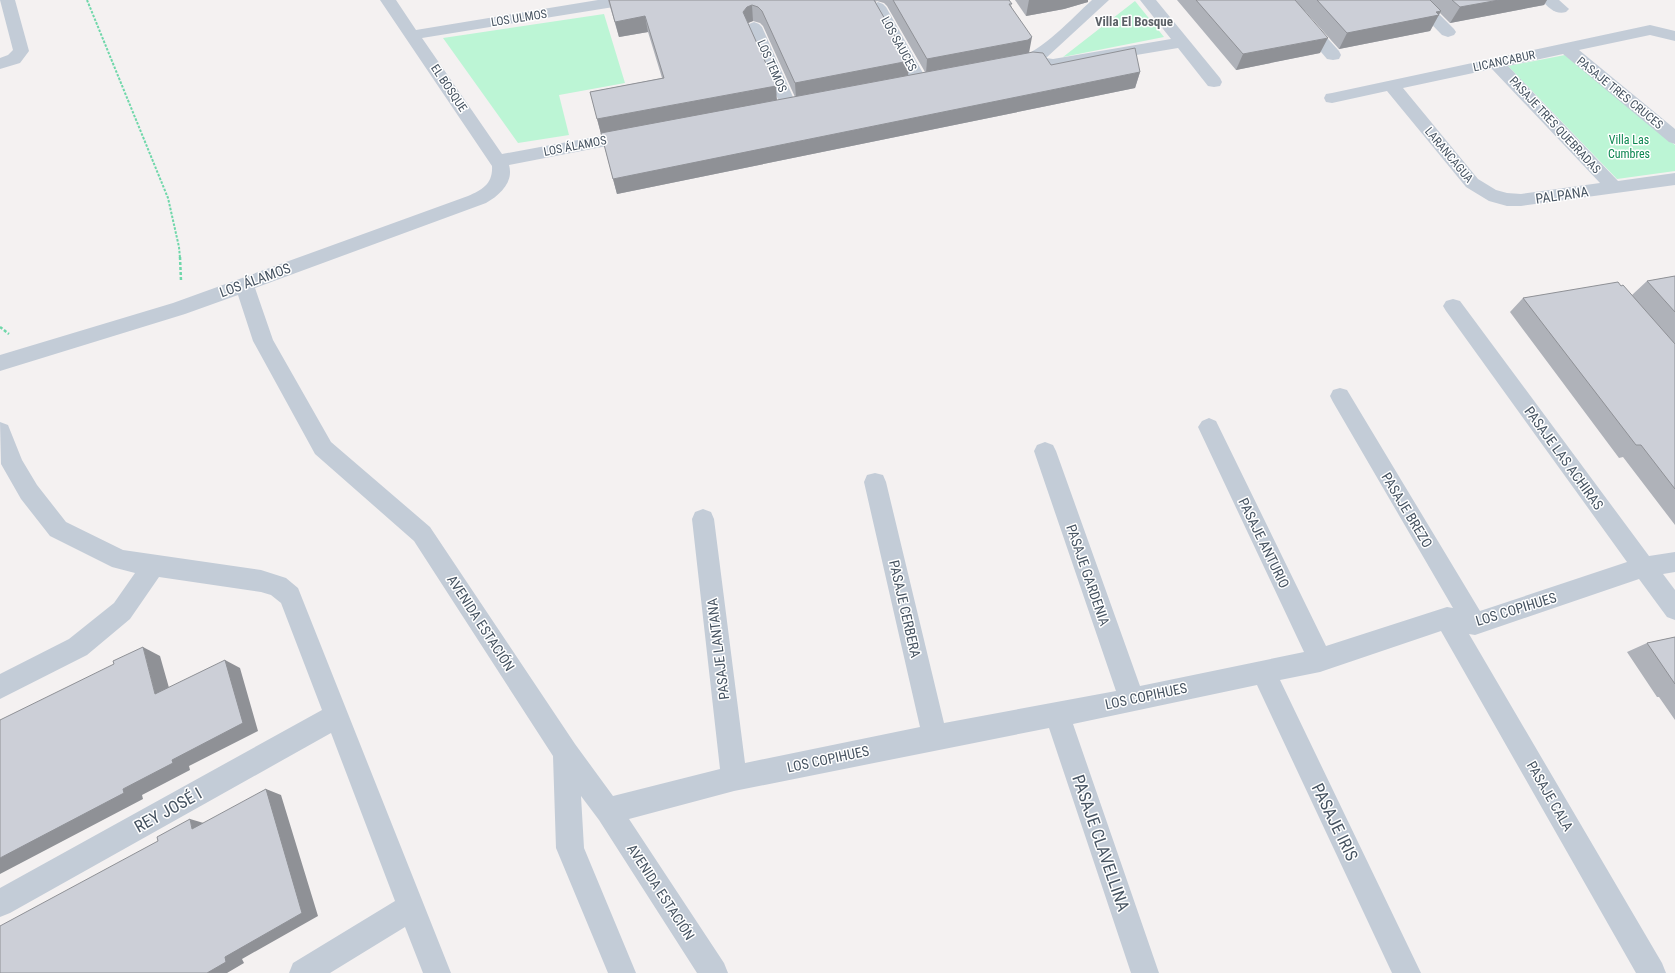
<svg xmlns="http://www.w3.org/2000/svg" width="1675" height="973" font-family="'Roboto Condensed',sans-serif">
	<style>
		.green { fill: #bcf5d5 }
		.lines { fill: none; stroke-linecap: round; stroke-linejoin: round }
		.path-far1 { stroke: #6fd7aa; stroke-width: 2; stroke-dasharray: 2.5 1.5; stroke-linecap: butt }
		.path { stroke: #6fd7aa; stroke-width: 2.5; stroke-dasharray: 3 2; stroke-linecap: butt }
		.minor { fill: #c3ccd7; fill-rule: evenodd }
		.wall { fill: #afb2b9; fill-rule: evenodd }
		.shaded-wall { fill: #8f9196 }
		.building { fill: #cccfd7; stroke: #8f9196 }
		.labels { text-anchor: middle; stroke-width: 3; stroke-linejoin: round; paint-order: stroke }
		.far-street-label { font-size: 12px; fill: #465361; stroke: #fff }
		.far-park-label { font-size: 12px; fill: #0d8751; stroke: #fff }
		.far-neighbourhood-label { font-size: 13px; font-weight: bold; fill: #5c6167; stroke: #fff }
		.street-label { font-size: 14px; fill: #465361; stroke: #fff }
		.near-street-label { font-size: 17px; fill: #465361; stroke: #fff }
	</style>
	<rect width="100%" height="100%" fill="#f4f1f1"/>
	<g class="green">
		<path d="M 1135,1 L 1164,37 L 1063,57 Z"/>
		<path d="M 604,14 L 625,83 L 559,95 L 569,135 L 518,143 L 443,38 Z"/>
		<path d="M 1565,55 L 1675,145 L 1675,171 L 1617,179 L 1508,66 Z"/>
	</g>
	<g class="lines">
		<path class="path-far1" d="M 87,0 L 168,198 L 179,247 L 180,258"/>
		<g class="path">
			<path d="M 180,257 L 181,281"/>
			<path d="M 0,327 L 9,334"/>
		</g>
		<g class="minor">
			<path d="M 0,0 L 15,0 L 29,51 L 20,63 L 0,69 L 0,58 L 8,55 L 13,50 Z"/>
			<path d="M 380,0 L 396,0 L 416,30 L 598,0 L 634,0 L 631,3 L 626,5 L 422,38 L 502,154 L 632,130 L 638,132 L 641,136 L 638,140 L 509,165 C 514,182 500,195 486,203 L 255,288 L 273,340 L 331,442 L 430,527 L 575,744 L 613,796 L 720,769 L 692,519 L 695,512 L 703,509 L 711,512 L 714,519 L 745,763 L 920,727 L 864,482 L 867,475 L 875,473 L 883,475 L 886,482 L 944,723 L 1116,691 L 1034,451 L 1037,445 L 1045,442 L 1053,445 L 1056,451 L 1140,686 L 1304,652 L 1198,427 L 1202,421 L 1209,418 L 1216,421 L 1326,646 L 1447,607 L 1453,608 L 1333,402 L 1330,396 L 1333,390 L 1340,388 L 1347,390 L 1480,611 L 1627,562 L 1446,311 L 1443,306 L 1446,301 L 1453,299 L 1460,301 L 1649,556 L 1675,552 L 1675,572 L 1663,574 L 1675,590 L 1675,620 L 1667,617 L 1639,579 L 1475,635 L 1469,634 L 1662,963 L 1666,973 L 1636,973 L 1441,631 L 1320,672 L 1280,680 L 1421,973 L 1392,973 L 1257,685 L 1073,724 L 1159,973 L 1131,973 L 1049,728 L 734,791 L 629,819 L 724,963 L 728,973 L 697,973 L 599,820 L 581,796 L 584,848 L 636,973 L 608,973 L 556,848 L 553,756 L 414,541 L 315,454 L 253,341 L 238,295 L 185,314 L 0,371 L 0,355 L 173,303 L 468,196 C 482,190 493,184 492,166 Z"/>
			<path d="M 1092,0 L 1109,0 L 1046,58 L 1053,59 L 1171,39 L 1140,0 L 1156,0 L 1220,78 L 1222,82 L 1220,86 L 1214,87 L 1208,86 L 1178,48 L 1053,69 L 1030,66 L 1021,68 L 1015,67 L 1013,63 L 1015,59 C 1042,52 1071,19 1092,0 Z"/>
			<path d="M 1277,0 L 1293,0 L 1339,51 L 1341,55 L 1339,59 L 1333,60 L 1327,59 Z"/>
			<path d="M 1408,0 L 1425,0 L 1454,29 L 1456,32 L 1454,35 L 1448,37 L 1442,35 Z"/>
			<path d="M 1542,0 L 1559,0 L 1569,9 L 1566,12 C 1556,15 1548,8 1542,0 Z"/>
			<path d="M 878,2 L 883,4 L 886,7 L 928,82 L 926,86 L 920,87 L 914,86 L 912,82 L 870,7 L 873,4 Z"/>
			<path d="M 754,22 L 759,24 L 762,27 L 797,106 L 795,110 L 789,111 L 783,110 L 781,106 L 746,27 L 749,24 Z"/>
			<path d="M 1650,25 L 1675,31 L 1675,41 L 1650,35 L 1579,50 L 1675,129 L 1675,144 L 1669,142 L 1563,54 L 1508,66 L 1618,181 L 1675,173 L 1675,185 L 1521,206 L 1507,206 L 1489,201 L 1466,187 L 1387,91 L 1332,103 L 1326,102 L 1324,98 L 1326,94 L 1332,93 ZM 1492,69 L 1600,183 L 1521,194 L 1507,193 L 1496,190 L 1478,179 L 1403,88 Z"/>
			<path d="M 0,422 L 8,425 L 22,460 L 37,485 L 66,522 L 123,550 L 261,570 L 286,578 L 298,588 L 451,973 L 423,973 L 405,927 L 330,973 L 289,973 L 293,963 L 395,901 L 331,733 L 10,913 L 0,917 L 0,888 L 322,710 L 281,603 L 271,595 L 261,592 L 159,577 L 130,619 L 87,655 L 0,699 L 0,674 L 69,639 L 114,603 L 135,573 L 112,567 L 50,536 L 21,499 L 1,464 Z"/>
		</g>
	</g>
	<g class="wall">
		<path d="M 608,0 L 1009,0 L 1029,53 L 1051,65 L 1140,72 L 1135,88 L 617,194 L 590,92 L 662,78 L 648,32 L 619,37 ZM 877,1 L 884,3 L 887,6 L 925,72 L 908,76 L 909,61 L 875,2 ZM 753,21 L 760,23 L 763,26 L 795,97 L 777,100 L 748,23 Z"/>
		<path d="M 1015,0 L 1088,0 L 1088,2 L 1064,9 L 1026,16 Z"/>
		<path d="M 1177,0 L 1547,0 L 1544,5 L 1450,23 L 1440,13 L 1430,31 L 1339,49 L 1305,11 L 1320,53 L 1236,70 Z"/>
		<path d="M 1675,276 L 1675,525 L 1623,457 L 1619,458 L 1510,312 L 1523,298 L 1621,286 L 1632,295 L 1647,281 Z"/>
		<path d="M 1675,637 L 1675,720 L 1659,697 L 1657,697 L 1627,652 L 1647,643 Z"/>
	</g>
	<g class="shaded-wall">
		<path d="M 1029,0 L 1088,0 L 1088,2 L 1064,9 L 1026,16 Z"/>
		<path d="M 1499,0 L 1547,0 L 1544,5 L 1450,23 L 1460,7 Z"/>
		<path d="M 752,5 L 753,21 L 748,23 L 743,12 L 747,7 Z"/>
		<path d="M 1441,11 L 1430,31 L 1339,49 L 1347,33 Z"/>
		<path d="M 645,16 L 648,32 L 619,37 L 615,22 Z"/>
		<path d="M 1032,37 L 1029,53 L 926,74 L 927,59 Z"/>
		<path d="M 1328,38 L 1320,53 L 1236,70 L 1243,54 Z"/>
		<path d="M 909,61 L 908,77 L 796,98 L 795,83 Z"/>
		<path d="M 1140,72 L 1135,88 L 617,194 L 613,179 Z"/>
		<path d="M 776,86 L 777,102 L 601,134 L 597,119 Z"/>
		<path d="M 143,647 L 160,656 L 173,702 L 155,694 Z"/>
		<path d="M 225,660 L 240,668 L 258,731 L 189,766 L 190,770 L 142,795 L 143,799 L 0,874 L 0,858 L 123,789 L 172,760 Z"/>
		<path d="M 266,789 L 281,795 L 318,916 L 242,959 L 244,963 L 227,973 L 207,973 L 225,957 Z"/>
		<path d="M 190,819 L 207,824 L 192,829 Z"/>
	</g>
	<g class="building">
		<path d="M 609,0 L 874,0 L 909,61 L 795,83 L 762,11 L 758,7 L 752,5 L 747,7 L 743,12 L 776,86 L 597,119 L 590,92 L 664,78 L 645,16 L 615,22 Z"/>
		<path d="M 893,0 L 1009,0 L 1012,4 L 1009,4 L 1032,37 L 1028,40 L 927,59 Z"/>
		<path d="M 1196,0 L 1295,0 L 1328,38 L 1243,54 Z"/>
		<path d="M 1317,0 L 1430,0 L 1441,11 L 1436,12 L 1439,15 L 1347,33 Z"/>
		<path d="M 1452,0 L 1499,0 L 1460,7 Z"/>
		<path d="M 1135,48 L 1140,72 L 613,179 L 601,133 L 1033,52 L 1043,53 L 1051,65 Z"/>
		<path d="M 1675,276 L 1675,312 L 1647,281 Z"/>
		<path d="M 1618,282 L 1621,286 L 1623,285 L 1675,344 L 1675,489 L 1641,445 L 1636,445 L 1523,298 Z"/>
		<path d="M 1675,637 L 1675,684 L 1647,643 Z"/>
		<path d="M 143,647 L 155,694 L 225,660 L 243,723 L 172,760 L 173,763 L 123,789 L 124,793 L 0,858 L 0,720 L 114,664 L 113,661 Z"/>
		<path d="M 266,789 L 302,913 L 225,957 L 226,962 L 207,973 L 0,973 L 0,926 L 158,841 L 157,837 L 190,819 L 192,829 Z"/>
	</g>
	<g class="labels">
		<g class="far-street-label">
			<text transform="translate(519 18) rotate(-9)" y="4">LOS ULMOS</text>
			<text transform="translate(899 44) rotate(61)" y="4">LOS SAUCES</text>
			<text transform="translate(1504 61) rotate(-12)" y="4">LICANCABUR</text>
			<text transform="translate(772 66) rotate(66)" y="4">LOS TEMOS</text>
			<text transform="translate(449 88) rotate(56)" y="4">EL BOSQUE</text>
			<text transform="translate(1620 93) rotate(39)" y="4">PASAJE TRES CRUCES</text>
			<text transform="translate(1555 125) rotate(47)" y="4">PASAJE TRES QUEBRADAS</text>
			<text transform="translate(575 146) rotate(-11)" y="4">LOS ÁLAMOS</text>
			<text transform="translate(1449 155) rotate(50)" y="4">LARANCAGUA</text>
		</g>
		<g class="far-park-label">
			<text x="1629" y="144">Villa Las<tspan x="1629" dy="14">Cumbres</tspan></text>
		</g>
		<g class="far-neighbourhood-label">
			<text x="1134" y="26">Villa El Bosque</text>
		</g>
		<g class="street-label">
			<text transform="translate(1562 195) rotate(-8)" y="5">PALPANA</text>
			<text transform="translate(255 280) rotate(-20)" y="5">LOS ÁLAMOS</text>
			<text transform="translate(1564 458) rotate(54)" y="5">PASAJE LAS ACHIRAS</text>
			<text transform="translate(1407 510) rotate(59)" y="5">PASAJE BREZO</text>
			<text transform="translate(1264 543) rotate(64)" y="5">PASAJE ANTURIO</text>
			<text transform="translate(1088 575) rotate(71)" y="5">PASAJE GARDENIA</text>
			<text transform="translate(905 609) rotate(77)" y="5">PASAJE CERBERA</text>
			<text transform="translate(1516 609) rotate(-17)" y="5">LOS COPIHUES</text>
			<text transform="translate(481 623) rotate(57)" y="5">AVENIDA ESTACIÓN</text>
			<text transform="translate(718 649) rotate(-97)" y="5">PASAJE LANTANA</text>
			<text transform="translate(1146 696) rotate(-12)" y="5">LOS COPIHUES</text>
			<text transform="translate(828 759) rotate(-12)" y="5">LOS COPIHUES</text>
			<text transform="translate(1550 796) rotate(60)" y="5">PASAJE CALA</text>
			<text transform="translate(661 892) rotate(57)" y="5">AVENIDA ESTACIÓN</text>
		</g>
		<g class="near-street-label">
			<text transform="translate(168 810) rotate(-29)" y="6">REY JOSÉ I</text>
			<text transform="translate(1335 822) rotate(64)" y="6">PASAJE IRIS</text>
			<text transform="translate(1101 843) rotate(71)" y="6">PASAJE CLAVELLINA</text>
		</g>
	</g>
</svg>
